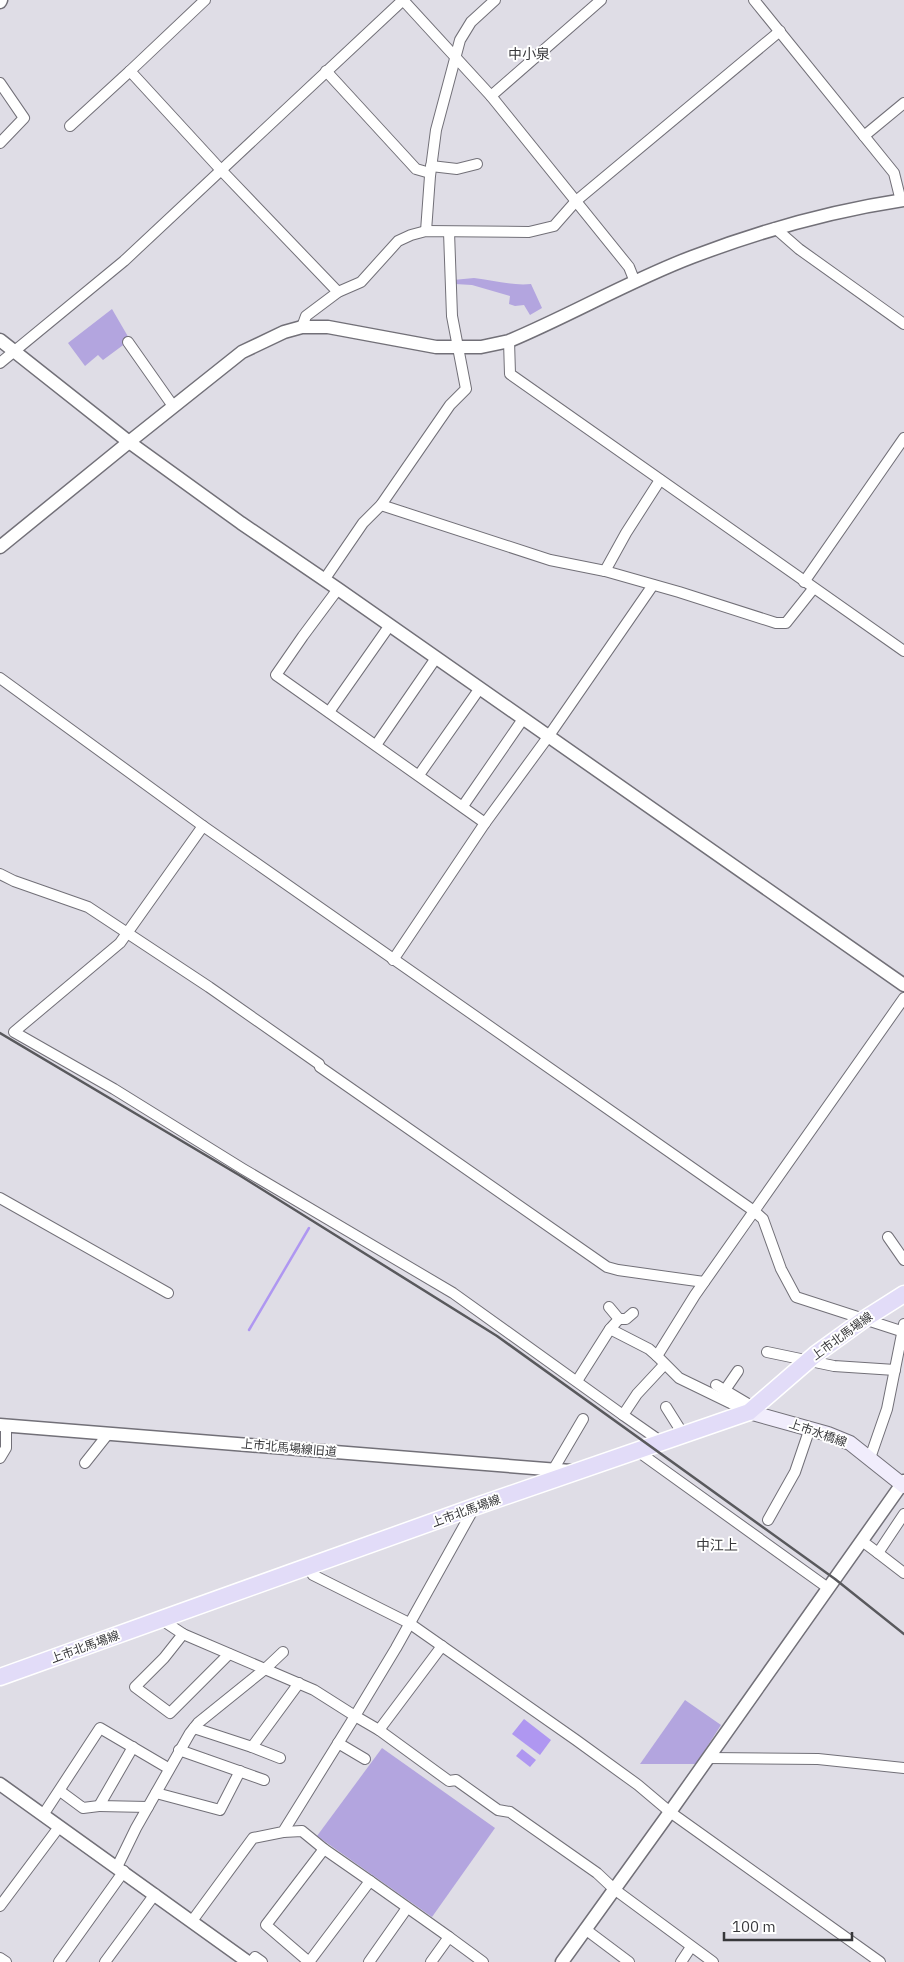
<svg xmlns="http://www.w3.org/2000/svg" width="904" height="1962" font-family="'IBM Plex Sans','Noto Sans JP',sans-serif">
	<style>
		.green { fill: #b3a5df }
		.water { fill: #af97f1 }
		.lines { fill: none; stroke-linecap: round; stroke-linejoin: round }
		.stream { stroke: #af97f1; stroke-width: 2.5 }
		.minor-casing { stroke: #727078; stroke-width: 12 }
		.tertiary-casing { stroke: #727078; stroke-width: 15 }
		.secondary-casing { stroke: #727078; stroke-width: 16 }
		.primary-casing { stroke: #fff; stroke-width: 19 }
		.minor { stroke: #fff; stroke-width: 10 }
		.tertiary { stroke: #fff; stroke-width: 12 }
		.secondary { stroke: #f1edfc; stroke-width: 14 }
		.primary { stroke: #e2dcf8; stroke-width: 16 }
		.rail { stroke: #59595d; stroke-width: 2.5 }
		.labels { text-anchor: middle; stroke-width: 4; stroke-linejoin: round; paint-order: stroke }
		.street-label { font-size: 12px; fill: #37373a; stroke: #fff }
		.neighbourhood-label { font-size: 14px; fill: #37373a; stroke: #fff }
	</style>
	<rect width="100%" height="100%" fill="#dfdde6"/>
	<g class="green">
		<path d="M 474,278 C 493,280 512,286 531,284 L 542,308 L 530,315 L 524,305 L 515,306 L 509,304 L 510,296 L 472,285 L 455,284 L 453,280 Z"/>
		<path d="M 112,309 L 130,340 L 103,360 L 98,355 L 85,366 L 68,343 Z"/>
		<path d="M 685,1700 L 721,1725 L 696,1764 L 640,1764 Z"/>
		<path d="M 382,1748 L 495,1828 L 432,1917 L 317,1836 Z"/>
	</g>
	<g class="water">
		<path d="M 524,1719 L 551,1740 L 540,1755 L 512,1734 Z"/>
		<path d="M 522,1749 L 536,1760 L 530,1767 L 516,1756 Z"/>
	</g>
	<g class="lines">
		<path class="stream" d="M 249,1330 L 309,1228"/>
		<defs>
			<g id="minor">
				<path d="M 205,0 L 130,71 L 221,170 L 338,292"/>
				<path d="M 403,0 L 491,96 L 629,267 L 635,282"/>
				<path d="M 754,0 L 894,173 L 901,201"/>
				<path d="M 326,71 L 416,169 L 430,173"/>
				<path d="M 0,83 L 24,118 L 0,143"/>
				<path d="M 491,96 L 601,0"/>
				<path d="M 70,126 L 130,71"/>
				<path d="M 864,136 L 904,103"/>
				<path d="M 431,166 L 457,169 L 477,164"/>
				<path d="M 775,228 L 799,249 L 904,324"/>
				<path d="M 426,231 L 430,176 L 436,130 L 460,40 L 471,22 L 495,0"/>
				<path d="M 302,327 L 306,316 L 338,292 L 361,282 L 398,241 L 411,235 L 426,231 L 529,232 L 554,226 L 576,201 L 780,31"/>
				<path d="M 509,341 L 510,374 L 904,651"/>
				<path d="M 128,342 L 173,406"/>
				<path d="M 0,363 L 124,261 L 403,0"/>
				<path d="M 381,505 L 550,560 L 605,571 L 679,592 L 776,623 L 786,623 L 813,589"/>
				<path d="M 605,571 L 626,533 L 660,480"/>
				<path d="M 324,580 L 363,523 L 381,505 L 450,405 L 466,389 L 452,316 L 449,232"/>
				<path d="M 804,582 L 904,438"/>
				<path d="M 338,589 L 303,636 L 276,675 L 485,823"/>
				<path d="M 0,678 L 203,826 L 754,1211 L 763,1219 L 781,1269 L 796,1297 L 904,1332"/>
				<path d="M 329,712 L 390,625"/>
				<path d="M 376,745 L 436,658"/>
				<path d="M 419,775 L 480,688"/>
				<path d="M 463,806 L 523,719"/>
				<path d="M 203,826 L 120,943 L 14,1032 L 114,1089 L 243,1169 L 453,1293 L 623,1415"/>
				<path d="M 0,874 L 14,881 L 88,907 L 209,987 L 319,1064 L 320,1067 L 607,1267 L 618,1270 L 704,1282"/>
				<path d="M 393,960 L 485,823 L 548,737 L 653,585"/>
				<path d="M 0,1198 L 168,1293"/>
				<path d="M 888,1237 L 904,1260"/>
				<path d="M 609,1307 L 619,1319 L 610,1329 L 649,1349 L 657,1356"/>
				<path d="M 619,1319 L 626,1319 L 633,1313"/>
				<path d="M 767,1352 L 834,1366 L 895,1370"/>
				<path d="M 577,1381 L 610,1329"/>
				<path d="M 716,1385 L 748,1404 L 749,1411"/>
				<path d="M 725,1390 L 738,1371"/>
				<path d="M 666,1407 L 683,1434"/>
				<path d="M 749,1412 L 679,1378 L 657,1356 L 695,1295 L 904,998"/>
				<path d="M 659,1442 L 656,1438 L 623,1415 L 637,1394 L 664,1365"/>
				<path d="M 636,1450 L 828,1588"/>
				<path d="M 0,1458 L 6,1448 L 6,1425"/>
				<path d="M 870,1458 L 887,1409 L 904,1324"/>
				<path d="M 85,1463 L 108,1434"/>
				<path d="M 553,1470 L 583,1419"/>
				<path d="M 768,1520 L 795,1472 L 810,1428"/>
				<path d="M 862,1541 L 878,1553 L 904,1514"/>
				<path d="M 878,1553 L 904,1573"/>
				<path d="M 308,1567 L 313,1575 L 409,1623 L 576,1740 L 638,1785 L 670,1812 L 880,1962"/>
				<path d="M 162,1620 L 183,1634 L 314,1690 L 355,1716 L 396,1648 L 474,1508"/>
				<path d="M 183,1634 L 164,1658 L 135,1687 L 170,1713 L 229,1654"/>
				<path d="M 194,1728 L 252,1747"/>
				<path d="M 379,1730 L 449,1781 L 456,1780 L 498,1810 L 510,1812 L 597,1873 L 614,1889 L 713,1962"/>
				<path d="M 338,1743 L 365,1759"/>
				<path d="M 133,1747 L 99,1806 L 148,1807"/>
				<path d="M 179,1750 L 264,1780"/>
				<path d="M 280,1758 L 252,1747 L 299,1683"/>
				<path d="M 708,1758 L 818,1759 L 904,1768"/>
				<path d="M 60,1791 L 83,1808 L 99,1806"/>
				<path d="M 156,1793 L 220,1810 L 240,1771"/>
				<path d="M 43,1815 L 100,1728 L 168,1768"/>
				<path d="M 283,1832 L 302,1831 L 324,1849 L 266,1925 L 309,1962"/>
				<path d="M 117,1867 L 136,1828 L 190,1733 L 198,1723 L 265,1669 L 283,1652"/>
				<path d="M 370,1881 L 449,1937"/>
				<path d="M 0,1906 L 59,1827"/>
				<path d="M 192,1921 L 253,1838 L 283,1832 L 355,1716 L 379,1730 L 442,1646"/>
				<path d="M 585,1929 L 629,1962"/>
				<path d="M 0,1958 L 6,1962"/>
				<path d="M 59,1962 L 124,1871"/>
				<path d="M 105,1962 L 155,1894"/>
				<path d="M 251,1962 L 255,1957 L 262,1962"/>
				<path d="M 309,1962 L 370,1881 L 324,1849"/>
				<path d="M 369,1962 L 407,1908"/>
				<path d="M 431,1962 L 449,1937 L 483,1962"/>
				<path d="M 681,1962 L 691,1947"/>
			</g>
			<g id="tertiary">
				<path d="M 0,2 L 1,0"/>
				<path d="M 0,340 L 129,442 L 241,523 L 338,589 L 904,985"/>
				<path d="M 0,547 L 129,442 L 242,352 L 284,332 L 302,327 L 328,327 L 436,347 L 481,347 L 509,341 C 571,315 629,281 692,257 C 760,231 831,211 904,200"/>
				<path d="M 0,1425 L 571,1471"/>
				<path d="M 0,1784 L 248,1962"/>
				<path d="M 562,1962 L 670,1812 L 904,1481"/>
			</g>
			<path id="secondary" d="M 749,1412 L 828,1434 L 850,1443 L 904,1486"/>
			<path id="primary" d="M 0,1677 L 474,1507 L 749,1412 L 816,1354 L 863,1320 L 904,1294"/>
		</defs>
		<use href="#minor" class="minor-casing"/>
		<use href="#tertiary" class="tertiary-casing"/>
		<use href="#secondary" class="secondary-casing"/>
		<use href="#primary" class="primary-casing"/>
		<use href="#minor" class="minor"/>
		<use href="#tertiary" class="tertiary"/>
		<use href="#secondary" class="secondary"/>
		<use href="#primary" class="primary"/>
		<path class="rail" d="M 0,1033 L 239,1175 L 497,1336 L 835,1579 L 904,1634"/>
	</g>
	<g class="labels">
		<g class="street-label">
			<text transform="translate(842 1336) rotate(-36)" y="4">上市北馬場線</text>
			<text transform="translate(818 1433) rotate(19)" y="4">上市水橋線</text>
			<text transform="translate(289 1448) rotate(5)" y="4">上市北馬場線旧道</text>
			<text transform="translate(466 1511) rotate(-20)" y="4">上市北馬場線</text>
			<text transform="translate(85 1647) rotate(-20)" y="4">上市北馬場線</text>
		</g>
		<g class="neighbourhood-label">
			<text x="529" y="59">中小泉</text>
			<text x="717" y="1550">中江上</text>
		</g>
	</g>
	<path d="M724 1932v8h128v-8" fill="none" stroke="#37373a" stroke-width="2.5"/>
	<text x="732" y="1932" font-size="15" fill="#37373a" stroke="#ffffff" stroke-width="4" paint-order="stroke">100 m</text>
</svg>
